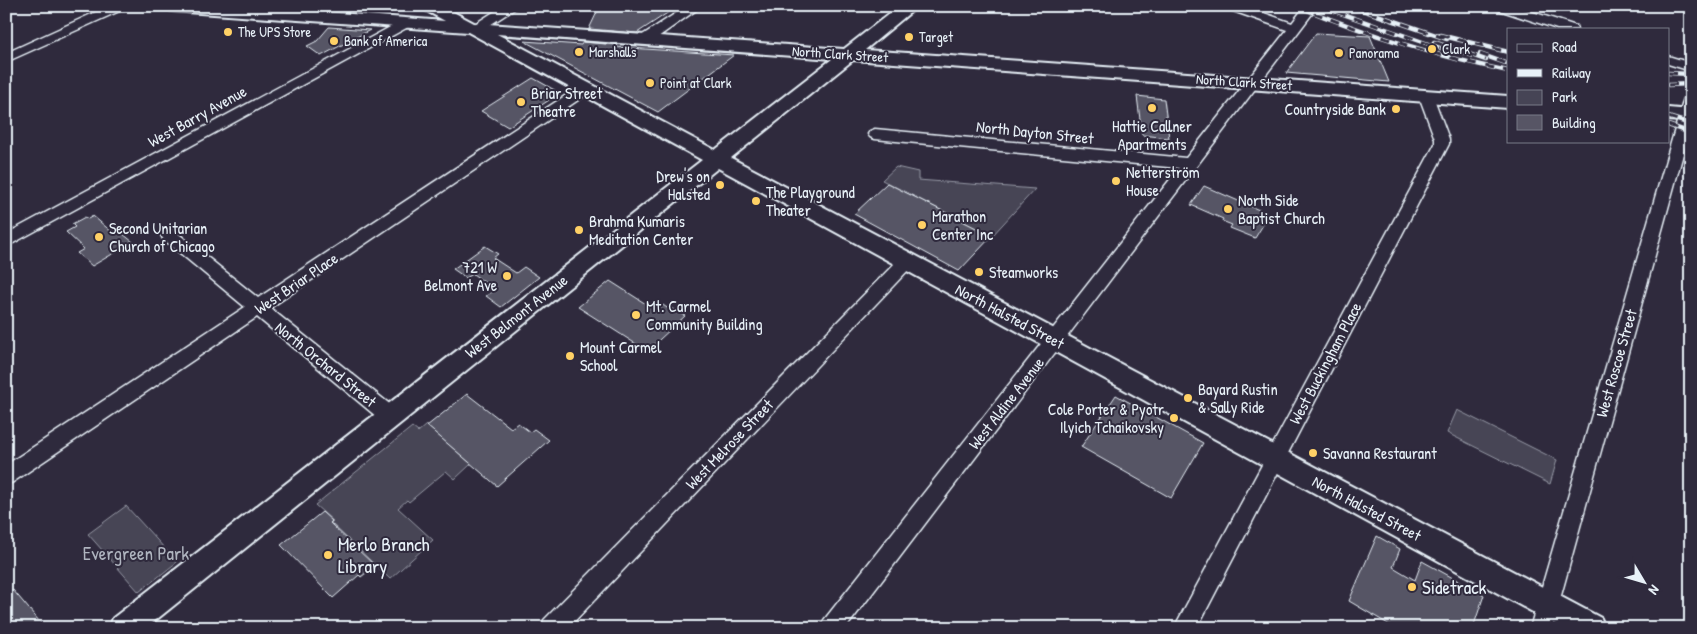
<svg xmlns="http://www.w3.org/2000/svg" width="1697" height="634" font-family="'Patrick Hand',sans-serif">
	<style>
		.green { fill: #464455; stroke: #979aa6 }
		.building { fill: #575565; stroke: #e8f1f8 }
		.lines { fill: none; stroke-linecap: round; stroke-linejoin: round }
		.minor-casing { stroke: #e8f1f8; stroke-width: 3 }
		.major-casing { stroke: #e8f1f8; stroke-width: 4 }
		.minor { fill: #2f2a3d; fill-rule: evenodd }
		.major { fill: #2f2a3d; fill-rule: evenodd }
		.rail-casing { stroke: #e8f1f8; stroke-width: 4.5 }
		.rail { stroke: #2f2a3d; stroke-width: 3; stroke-dasharray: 9; stroke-linecap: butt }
		.poi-dot { fill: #ffd166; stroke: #2f2a3d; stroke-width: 2 }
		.labels { text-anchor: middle; stroke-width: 4; stroke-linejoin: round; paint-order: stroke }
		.far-poi-label { font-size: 14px; fill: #e8f1f8; stroke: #2f2a3d; text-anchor: start }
		.far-street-label { font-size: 14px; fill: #e8f1f8; stroke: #2f2a3d }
		.poi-label { font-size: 16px; fill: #e8f1f8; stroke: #2f2a3d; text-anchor: start }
		.street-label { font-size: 16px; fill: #e8f1f8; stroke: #2f2a3d }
		.near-poi-label { font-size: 19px; fill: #e8f1f8; stroke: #2f2a3d; text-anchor: start }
		.near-park-label { font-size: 19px; fill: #afb4bf; stroke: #2f2a3d }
	</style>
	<rect width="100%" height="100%" fill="#2f2a3d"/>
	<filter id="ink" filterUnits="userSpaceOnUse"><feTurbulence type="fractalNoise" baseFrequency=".02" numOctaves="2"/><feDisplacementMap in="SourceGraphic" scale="10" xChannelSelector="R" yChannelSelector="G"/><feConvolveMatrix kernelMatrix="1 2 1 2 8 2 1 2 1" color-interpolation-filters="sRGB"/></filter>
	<g filter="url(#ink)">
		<g class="green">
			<path d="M 896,167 L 918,172 L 918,180 L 1035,189 L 992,236 L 882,180 Z"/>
			<path d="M 1457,410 L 1557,460 L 1550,484 L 1447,433 Z"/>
			<path d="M 426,425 L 471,464 L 455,479 L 446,471 L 409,502 L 407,500 L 398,508 L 433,540 L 390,579 L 331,523 L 333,521 L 315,505 L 412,427 L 418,432 Z"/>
			<path d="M 126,506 L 177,562 L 139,592 L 88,534 Z"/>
		</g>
		<g class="building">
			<path d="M 600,6 L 610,9 L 615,6 L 678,6 L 637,33 L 589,29 Z"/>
			<path d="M 329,27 L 370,30 L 321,56 L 307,46 L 317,41 Z"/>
			<path d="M 1316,33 L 1370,36 L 1389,82 L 1286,73 Z"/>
			<path d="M 524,41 L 581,45 L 583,42 L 618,45 L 615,47 L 734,55 L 658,112 Z"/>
			<path d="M 533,78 L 560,93 L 508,127 L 481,111 Z"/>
			<path d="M 1137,96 L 1164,99 L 1169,138 L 1142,135 Z"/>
			<path d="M 887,183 L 992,236 L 959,271 L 854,214 Z"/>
			<path d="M 1204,186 L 1266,213 L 1262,219 L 1266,220 L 1255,238 L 1230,228 L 1232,225 L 1222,221 L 1223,219 L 1191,205 Z"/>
			<path d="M 93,216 L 113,233 L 118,230 L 133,242 L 92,266 L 77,253 L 84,249 L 66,232 L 75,227 L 72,224 L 85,217 L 88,219 Z"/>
			<path d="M 485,246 L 498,254 L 493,258 L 516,273 L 524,267 L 539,277 L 501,307 L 486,296 L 495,290 L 473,274 L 466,278 L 453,269 Z"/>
			<path d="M 610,281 L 657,311 L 663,305 L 667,308 L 669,307 L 685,316 L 647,351 L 578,307 Z"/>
			<path d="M 467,394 L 511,428 L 518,423 L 530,432 L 534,429 L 549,440 L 497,486 L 427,426 Z"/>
			<path d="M 1116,395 L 1203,443 L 1171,498 L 1081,447 Z"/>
			<path d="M 322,512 L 332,521 L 330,523 L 375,566 L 361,577 L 359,575 L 333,598 L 281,545 Z"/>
			<path d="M 1377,536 L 1400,549 L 1393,567 L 1415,580 L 1422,561 L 1484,595 L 1473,628 L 1395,628 L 1349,601 Z"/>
			<path d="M 13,590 L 45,628 L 6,628 L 6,595 Z"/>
		</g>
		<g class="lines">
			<defs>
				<g id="minor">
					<path d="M 109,6 L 126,6 L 124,9 L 6,62 L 6,53 Z"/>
					<path d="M 503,6 L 519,6 L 479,32 L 474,33 L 467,29 Z"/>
					<path d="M 687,6 L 702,6 L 651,42 L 641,42 L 639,39 L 641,36 Z"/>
					<path d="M 1225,6 L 1244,6 L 1292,23 L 1305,6 L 1318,6 L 846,628 L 821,628 L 824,620 L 1179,168 L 875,139 L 870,137 L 868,134 L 870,131 L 875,129 L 1186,158 L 1287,30 L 1227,9 Z"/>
					<path d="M 1494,6 L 1514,6 L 1576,26 L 1577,29 L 1557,29 L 1496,9 Z"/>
					<path d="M 405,19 L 411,23 L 410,26 L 6,247 L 6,234 Z"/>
					<path d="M 1668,56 L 1691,63 L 1691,71 L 1668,64 Z"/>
					<path d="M 585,85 L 590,86 L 592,89 L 590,92 L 270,308 L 397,410 L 400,416 L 397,422 L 390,424 L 383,422 L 257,317 L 13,482 L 6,485 L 6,465 L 245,307 L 163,239 L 161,235 L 163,231 L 169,229 L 175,231 L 258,298 L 580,86 Z"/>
					<path d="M 1426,92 L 1431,93 L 1433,96 L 1449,139 L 1449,144 L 1197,628 L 1174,628 L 1435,144 L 1435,139 L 1419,96 L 1421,93 Z"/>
					<path d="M 1691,94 L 1691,125 L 1552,628 L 1530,628 L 1684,98 L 1686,95 Z"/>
					<path d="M 907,255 L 913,257 L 915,261 L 913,265 L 568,628 L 541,628 L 544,620 L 901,257 Z"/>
				</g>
				<g id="major">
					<path d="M 164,6 L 244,6 L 445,21 L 423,9 L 421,6 L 442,6 L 474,23 L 844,49 L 899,6 L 918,6 L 865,50 L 1508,96 L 1508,108 L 853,60 L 731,158 L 1601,618 L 1605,628 L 1562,628 L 718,168 L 146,628 L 109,628 L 113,618 L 702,160 L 468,32 L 172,11 L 166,9 ZM 497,34 L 832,59 L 715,150 Z"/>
					<path d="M 1668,108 L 1691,110 L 1691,122 L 1668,120 Z"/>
				</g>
			</defs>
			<use href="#minor" class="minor-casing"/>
			<use href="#major" class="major-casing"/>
			<use href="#minor" class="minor"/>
			<use href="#major" class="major"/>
			<defs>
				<g id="rail">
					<path d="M 1297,6 C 1366,34 1435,56 1508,71"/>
					<path d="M 1320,6 L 1440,48"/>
					<path d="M 1351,6 L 1447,39"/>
					<path d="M 1440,35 L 1508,52"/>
					<path d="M 1434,42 L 1486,60"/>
					<path d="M 1480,54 L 1508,64"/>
					<path d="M 1668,73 L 1691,74"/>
					<path d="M 1668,85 L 1691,84"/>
					<path d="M 1668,117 L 1691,124"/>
					<path d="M 1668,125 L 1691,133"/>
				</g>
			</defs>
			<use href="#rail" class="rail-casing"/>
			<use href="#rail" class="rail"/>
		</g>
	</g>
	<g class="poi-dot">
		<circle cx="228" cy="32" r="5"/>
		<circle cx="909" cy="37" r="5"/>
		<circle cx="334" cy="41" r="5"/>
		<circle cx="1432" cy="49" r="5"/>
		<circle cx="579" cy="52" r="5"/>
		<circle cx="1339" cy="53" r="5"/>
		<circle cx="650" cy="83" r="5"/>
		<circle cx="521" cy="102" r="5"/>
		<circle cx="1152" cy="108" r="5"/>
		<circle cx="1396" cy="109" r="5"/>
		<circle cx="1116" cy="181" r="5"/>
		<circle cx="720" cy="185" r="5"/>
		<circle cx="756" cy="201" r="5"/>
		<circle cx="1228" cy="209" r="5"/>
		<circle cx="922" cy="225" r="5"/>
		<circle cx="579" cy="230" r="5"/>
		<circle cx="99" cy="237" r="5"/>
		<circle cx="979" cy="272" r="5"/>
		<circle cx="507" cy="276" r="5"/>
		<circle cx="636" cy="315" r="5"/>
		<circle cx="570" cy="356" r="5"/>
		<circle cx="1188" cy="398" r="5"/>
		<circle cx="1174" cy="418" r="5"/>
		<circle cx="1313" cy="453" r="5"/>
		<circle cx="328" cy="555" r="5"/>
		<circle cx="1412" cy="587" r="5"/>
	</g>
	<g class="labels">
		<g class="far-poi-label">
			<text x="238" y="37">The UPS Store</text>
			<text x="919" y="42">Target</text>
			<text x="344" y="46">Bank of America</text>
			<text x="1442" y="54">Clark</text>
			<text x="589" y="57">Marshalls</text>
			<text x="1349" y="58">Panorama</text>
			<text x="660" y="88">Point at Clark</text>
		</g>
		<g class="far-street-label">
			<text transform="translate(840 54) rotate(4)" y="5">North Clark Street</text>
			<text transform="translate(1244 82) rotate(4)" y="5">North Clark Street</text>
		</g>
		<g class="poi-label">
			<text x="531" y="99">Briar Street<tspan x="531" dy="18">Theatre</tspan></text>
			<text x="1386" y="115" text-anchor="end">Countryside Bank</text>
			<text x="1152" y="132" text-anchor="middle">Hattie Callner<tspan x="1152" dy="18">Apartments</tspan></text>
			<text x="1126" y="178">Netterström<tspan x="1126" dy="18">House</tspan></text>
			<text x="710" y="182" text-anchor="end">Drew's on<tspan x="710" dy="18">Halsted</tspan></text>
			<text x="766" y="198">The Playground<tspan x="766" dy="18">Theater</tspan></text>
			<text x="1238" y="206">North Side<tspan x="1238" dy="18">Baptist Church</tspan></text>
			<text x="932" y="222">Marathon<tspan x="932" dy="18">Center Inc</tspan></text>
			<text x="589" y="227">Brahma Kumaris<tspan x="589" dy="18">Meditation Center</tspan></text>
			<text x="109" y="234">Second Unitarian<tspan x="109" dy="18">Church of Chicago</tspan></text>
			<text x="497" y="273" text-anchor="end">721 W<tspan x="497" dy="18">Belmont Ave</tspan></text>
			<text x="989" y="278">Steamworks</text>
			<text x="646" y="312">Mt. Carmel<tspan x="646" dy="18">Community Building</tspan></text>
			<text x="580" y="353">Mount Carmel<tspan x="580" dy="18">School</tspan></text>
			<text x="1198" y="395">Bayard Rustin<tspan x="1198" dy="18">&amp; Sally Ride</tspan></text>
			<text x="1164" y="415" text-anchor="end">Cole Porter &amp; Pyotr<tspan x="1164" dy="18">Ilyich Tchaikovsky</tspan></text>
			<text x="1323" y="459">Savanna Restaurant</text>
		</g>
		<g class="street-label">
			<text transform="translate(197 116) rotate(-29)" y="6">West Barry Avenue</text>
			<text transform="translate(1035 132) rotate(6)" y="6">North Dayton Street</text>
			<text transform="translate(296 283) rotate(-34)" y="6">West Briar Place</text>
			<text transform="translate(516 316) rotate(-38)" y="6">West Belmont Avenue</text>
			<text transform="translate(1010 316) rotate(28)" y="6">North Halsted Street</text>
			<text transform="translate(1325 363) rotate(-62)" y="6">West Buckingham Place</text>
			<text transform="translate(1616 363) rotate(-74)" y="6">West Roscoe Street</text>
			<text transform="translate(326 364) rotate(39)" y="6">North Orchard Street</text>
			<text transform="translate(1006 403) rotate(-52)" y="6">West Aldine Avenue</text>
			<text transform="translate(729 444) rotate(-46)" y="6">West Melrose Street</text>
			<text transform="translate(1367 508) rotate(28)" y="6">North Halsted Street</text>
		</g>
		<g class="near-poi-label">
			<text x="338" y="551">Merlo Branch<tspan x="338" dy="22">Library</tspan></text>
			<text x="1422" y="594">Sidetrack</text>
		</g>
		<g class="near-park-label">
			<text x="136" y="560">Evergreen Park</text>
		</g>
	</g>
	<rect width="1697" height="634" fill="none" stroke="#2f2a3d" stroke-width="25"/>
	<rect x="12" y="12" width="1672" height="609" fill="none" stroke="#e8f1f8" stroke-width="2" filter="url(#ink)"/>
	<rect x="1507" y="28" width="162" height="115" fill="#2f2a3d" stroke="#797a88"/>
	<rect x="1517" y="44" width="25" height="8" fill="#2f2a3d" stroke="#797a88"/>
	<text x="1552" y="52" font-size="15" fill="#e8f1f8">Road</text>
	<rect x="1517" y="69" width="25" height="8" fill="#e8f1f8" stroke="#797a88"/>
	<text x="1552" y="78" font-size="15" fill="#e8f1f8">Railway</text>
	<rect x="1517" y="90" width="25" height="15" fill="#464455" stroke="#797a88"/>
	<text x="1552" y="102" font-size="15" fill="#e8f1f8">Park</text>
	<rect x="1517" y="115" width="25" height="15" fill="#575565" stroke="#797a88"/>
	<text x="1552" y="128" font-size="15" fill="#e8f1f8">Building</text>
	<g transform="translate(1644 582) rotate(128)" stroke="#2f2a3d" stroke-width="4" paint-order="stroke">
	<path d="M0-4L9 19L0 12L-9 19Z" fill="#e8f1f8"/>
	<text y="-8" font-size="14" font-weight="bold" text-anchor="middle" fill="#e8f1f8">N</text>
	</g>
</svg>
